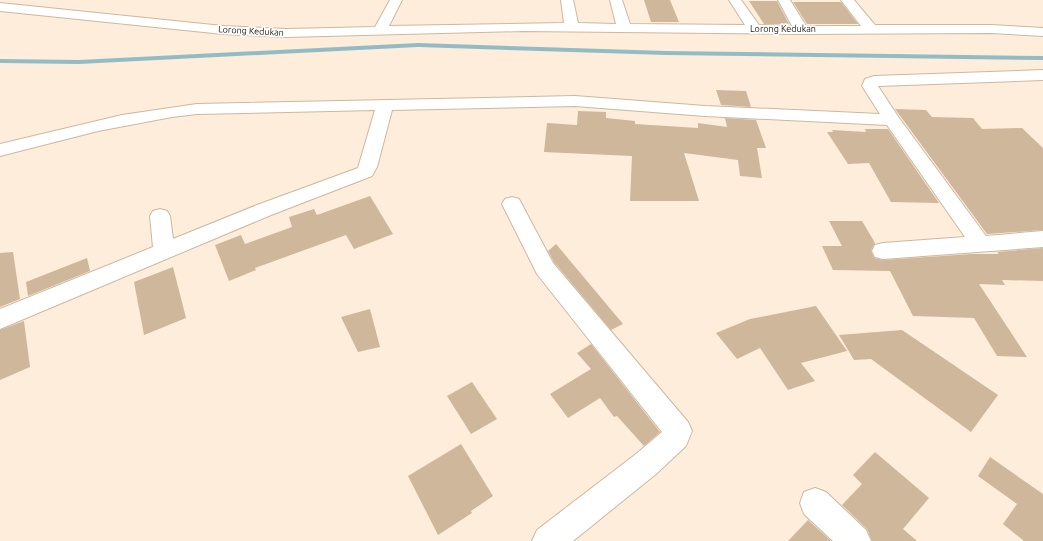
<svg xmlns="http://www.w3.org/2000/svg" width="1043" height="541" font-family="Ubuntu,sans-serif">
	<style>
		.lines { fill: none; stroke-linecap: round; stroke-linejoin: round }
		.stream { fill: #92bbc6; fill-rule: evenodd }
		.building { fill: #cfb79b }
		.minor-casing { stroke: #ccb8a1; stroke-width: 2 }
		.minor { fill: #fff; fill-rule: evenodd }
		.labels { text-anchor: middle; stroke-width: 3.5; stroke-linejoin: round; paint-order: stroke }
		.far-street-label { font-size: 9px; fill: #282118; stroke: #fff }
	</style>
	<rect width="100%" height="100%" fill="#feedda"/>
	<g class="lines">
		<path class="stream" d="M 418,43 L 666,51 L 1043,56 L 1043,60 L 666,55 L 418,47 L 79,64 L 0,63 L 0,59 L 79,60 Z"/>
	</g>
	<g class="building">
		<path d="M 644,0 L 670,0 L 679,22 L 651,22 Z"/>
		<path d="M 749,1 L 777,1 L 789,24 L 764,24 Z"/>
		<path d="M 793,2 L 841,2 L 858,24 L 807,24 Z"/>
		<path d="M 716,90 L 746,91 L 751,107 L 721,105 Z"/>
		<path d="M 895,109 L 926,110 L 932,117 L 973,118 L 982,129 L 1022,128 L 1043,148 L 1043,230 L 987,234 Z"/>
		<path d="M 578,111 L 606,112 L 606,118 L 635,121 L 635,124 L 698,128 L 698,123 L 727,127 L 725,118 L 756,120 L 766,148 L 757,148 L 762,178 L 740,176 L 738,160 L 684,153 L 699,201 L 630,201 L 632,156 L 544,152 L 547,123 L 577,125 Z"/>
		<path d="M 865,129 L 888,129 L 939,203 L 891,202 L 869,163 L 848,164 L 827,132 L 833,132 L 832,130 L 866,132 Z"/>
		<path d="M 370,196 L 393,234 L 354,249 L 346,235 L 255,268 L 256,270 L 229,281 L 215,245 L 241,235 L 245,244 L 292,227 L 289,217 L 314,209 L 317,215 Z"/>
		<path d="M 829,221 L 862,221 L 875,243 L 871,250 L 874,258 L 883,260 L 971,254 L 999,254 L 997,252 L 1043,248 L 1043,281 L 1002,280 L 1005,285 L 979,284 L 1027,357 L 997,356 L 974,318 L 913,316 L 890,271 L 833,270 L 822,246 L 842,246 Z"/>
		<path d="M 556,244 L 623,324 L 611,330 L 554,262 L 548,251 Z"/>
		<path d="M 13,252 L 20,299 L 0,307 L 0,253 Z"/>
		<path d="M 87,258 L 90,271 L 28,296 L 26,282 Z"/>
		<path d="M 173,267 L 186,318 L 144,335 L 134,282 Z"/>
		<path d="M 816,306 L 847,351 L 801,363 L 815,381 L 788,390 L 760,348 L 737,359 L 716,333 L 750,319 Z"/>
		<path d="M 370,309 L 380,347 L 358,352 L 341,317 Z"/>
		<path d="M 24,321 L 30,367 L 0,380 L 0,330 Z"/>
		<path d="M 902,330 L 998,395 L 971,432 L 871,359 L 854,360 L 839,335 Z"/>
		<path d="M 591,344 L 660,432 L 644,446 L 617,416 L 614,417 L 600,398 L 568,418 L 550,394 L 591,369 L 577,353 Z"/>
		<path d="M 472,382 L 497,419 L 471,434 L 447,396 Z"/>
		<path d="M 461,444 L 493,496 L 471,511 L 472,513 L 438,535 L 408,476 Z"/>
		<path d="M 875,452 L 929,498 L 903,529 L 917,541 L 872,541 L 867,529 L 842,505 L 862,484 L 853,475 Z"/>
		<path d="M 990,457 L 1043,494 L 1043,541 L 1024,541 L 1003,524 L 1017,504 L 978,476 Z"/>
		<path d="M 808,520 L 831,541 L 788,541 Z"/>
	</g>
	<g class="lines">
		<defs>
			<g id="minor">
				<path d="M 390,0 L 402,0 L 389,26 L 564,23 L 561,0 L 573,0 L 578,23 L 616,24 L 610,0 L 622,0 L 630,24 L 745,25 L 729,0 L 741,0 L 759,25 L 792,26 L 778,0 L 790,0 L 806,26 L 861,26 L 841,0 L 854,0 L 875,25 L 991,25 L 1043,28 L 1043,36 L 991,33 L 801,34 L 523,31 L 286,37 L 223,34 L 0,11 L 0,3 L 223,26 L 286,29 L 375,27 Z"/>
				<path d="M 1043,70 L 1043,80 L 878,86 L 899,118 L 986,236 L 1043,231 L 1043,247 L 883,259 L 875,257 L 872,251 L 875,245 L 883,243 L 965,237 L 887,125 L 705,116 L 575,106 L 392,110 L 377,167 L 372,176 L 271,215 L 0,329 L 0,309 L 153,247 L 150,216 L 153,211 L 160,209 L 167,211 L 170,216 L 173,239 L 257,205 L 358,168 L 375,110 L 197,114 L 172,117 L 98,131 L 0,156 L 0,144 L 122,115 L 197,104 L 575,96 L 705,106 L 880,114 L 862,86 L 865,79 L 874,76 Z"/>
				<path d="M 512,197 L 519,199 L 553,263 L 688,422 L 692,431 L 686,446 L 656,474 L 573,541 L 532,541 L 537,530 L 636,454 L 662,432 L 537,274 L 502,204 L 505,199 Z"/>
				<path d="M 815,488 L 826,492 L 866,530 L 871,541 L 833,541 L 804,514 L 800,503 L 804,492 Z"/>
			</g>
		</defs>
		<use href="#minor" class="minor-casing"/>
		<use href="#minor" class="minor"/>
	</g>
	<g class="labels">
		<g class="far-street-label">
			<text x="783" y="32">Lorong Kedukan</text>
			<text transform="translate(251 31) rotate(3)" y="3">Lorong Kedukan</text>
		</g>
	</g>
</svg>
